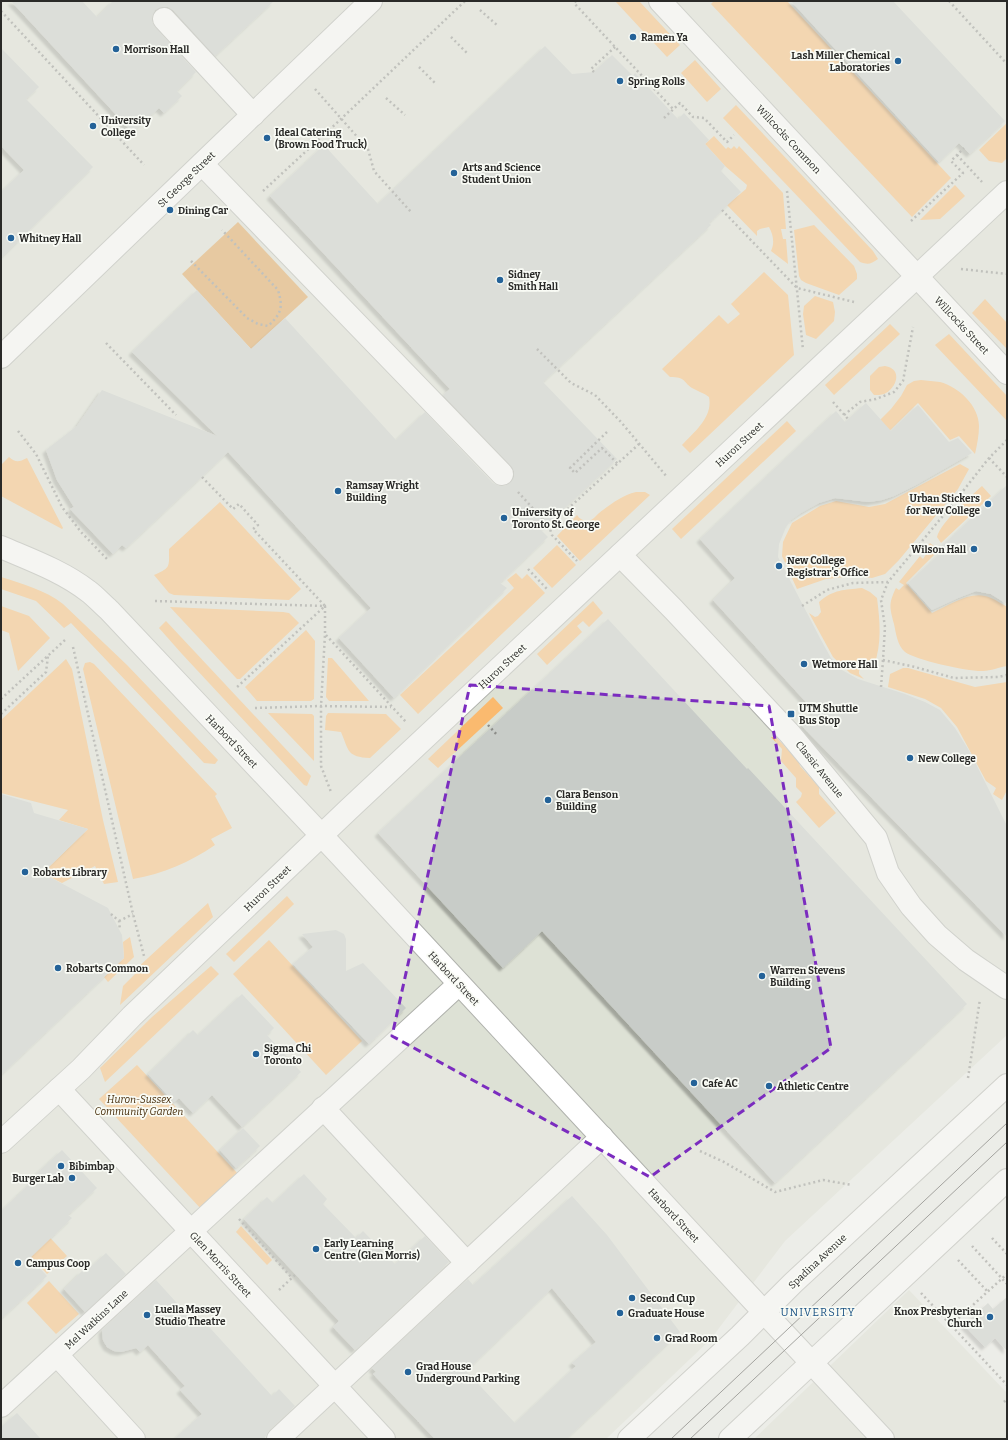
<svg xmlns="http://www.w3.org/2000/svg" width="1008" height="1440" font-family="Bitter,serif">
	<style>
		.built { fill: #dde1d5 }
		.green { fill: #faba6f }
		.forest { fill: #df9e4d }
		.building { fill: #c8ccc8; fill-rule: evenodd; filter: url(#shadow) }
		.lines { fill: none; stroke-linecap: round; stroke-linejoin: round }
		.minor-casing { stroke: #afb1ac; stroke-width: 24 }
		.major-casing { stroke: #afb1ac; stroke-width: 24 }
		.path { stroke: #8c8d89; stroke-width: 2.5; stroke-dasharray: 2 3; stroke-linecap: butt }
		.minor { stroke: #fff; stroke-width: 22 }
		.major { stroke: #fff; stroke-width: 22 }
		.tram { stroke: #4a4a48; stroke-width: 1 }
		.marked { fill: none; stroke: #7b2cbf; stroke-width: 3; stroke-dasharray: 8 5; stroke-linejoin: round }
		.poi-dot { fill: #246298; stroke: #f9fbf5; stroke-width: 1.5 }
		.labels { text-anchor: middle; stroke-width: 3.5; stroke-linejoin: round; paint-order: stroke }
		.poi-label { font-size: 10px; font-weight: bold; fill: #2a2a28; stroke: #f9fbf5; text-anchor: start }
		.street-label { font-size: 10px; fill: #2a2a28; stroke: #f9fbf5 }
		.park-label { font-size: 10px; font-style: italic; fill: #452b08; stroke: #f9fbf5 }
		.neighbourhood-label { font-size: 11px; letter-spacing: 1px; fill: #1a5283; stroke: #f9fbf5 }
	</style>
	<defs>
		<filter id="shadow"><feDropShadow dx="-3.5" dy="3.5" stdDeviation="1" flood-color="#0004"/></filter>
	</defs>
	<rect width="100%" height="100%" fill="#ecede8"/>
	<g class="built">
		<path d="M 1,1 L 1007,1 L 1007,1035 L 785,1241 L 710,1340 L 606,1439 L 1,1439 Z"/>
		<path d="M 909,1290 L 1007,1393 L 1007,1439 L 754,1439 Z"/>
	</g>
	<g class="green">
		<path d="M 615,1 L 639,1 L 680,45 L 667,57 Z"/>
		<path d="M 714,1 L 787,1 L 951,178 L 912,217 L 711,4 Z"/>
		<path d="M 695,60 L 721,89 L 707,102 L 681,73 Z"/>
		<path d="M 736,105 L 873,251 L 878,259 C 871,264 868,265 860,262 L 723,118 Z"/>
		<path d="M 1007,123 L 1007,158 L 1002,163 L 989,161 L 979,150 Z"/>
		<path d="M 714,136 L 726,149 L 728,147 L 731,149 L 734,146 L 737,149 L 739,146 L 783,193 L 786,229 L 781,229 L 783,239 L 786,239 L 788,264 L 771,251 C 775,243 773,234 769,227 L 760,229 L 757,231 L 757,236 L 727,205 L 746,189 L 747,185 L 725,166 L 705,144 Z"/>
		<path d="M 955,185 L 965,196 L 940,219 L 920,220 Z"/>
		<path d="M 814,225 L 854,266 L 857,274 L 857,279 L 839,295 L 806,283 L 801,280 L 799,276 L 794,230 Z"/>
		<path d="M 764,272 L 788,295 L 794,355 L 690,453 L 682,445 C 695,431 713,417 709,397 C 704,393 697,391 692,388 C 682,381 686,377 670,377 L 662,369 L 719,315 L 728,324 L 740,314 L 731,304 Z"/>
		<path d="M 815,296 L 833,302 L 835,312 L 834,321 L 816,339 L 806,335 L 803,314 L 804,306 Z"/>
		<path d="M 985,299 L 1007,323 L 1007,349 L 972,313 Z"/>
		<path d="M 890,324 L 900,334 L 834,395 L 825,385 Z"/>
		<path d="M 949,334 L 1007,396 L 1007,421 L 935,345 Z"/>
		<path d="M 885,366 C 903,369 897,388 884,394 C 881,395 877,395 874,395 L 870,390 L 870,376 L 879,367 Z"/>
		<path d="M 921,380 C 927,381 934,381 940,382 C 959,387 979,406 979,426 C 979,435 977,445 975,454 L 959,436 L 950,440 L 918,403 L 872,448 L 863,437 L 891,409 L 901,396 L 907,385 L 914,381 Z"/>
		<path d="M 787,421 L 796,431 L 681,539 L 672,529 Z"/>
		<path d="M 9,457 C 16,463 19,462 27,458 L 63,528 L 62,529 L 1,496 L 1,465 Z"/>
		<path d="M 960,464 L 969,469 L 958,489 L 899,560 L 885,574 L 872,578 L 855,576 L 826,579 L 797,589 L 782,556 L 783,542 L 792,523 L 820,506 L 836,501 L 869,507 L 885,504 Z"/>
		<path d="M 982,486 L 991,496 L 941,543 L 937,537 C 940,523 971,496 982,486 Z"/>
		<path d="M 636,492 L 645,492 L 650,495 L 580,561 L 557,536 L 577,515 C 580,520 586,522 591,520 C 595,518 599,512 603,510 C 614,502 623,495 636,492 Z"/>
		<path d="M 220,502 L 301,589 L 289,600 L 174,595 L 169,593 L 154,575 C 171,568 169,567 169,549 Z"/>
		<path d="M 930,543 L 939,550 L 906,583 L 932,613 C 950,605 972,589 991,598 C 996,600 1002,604 1007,607 L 1007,666 C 999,667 991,671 983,671 C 970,672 915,660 905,652 C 897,645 896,633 894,624 C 890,608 888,604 896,588 L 899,590 L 904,585 L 899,582 L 920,556 L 923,559 L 927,553 L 924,550 Z"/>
		<path d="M 557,545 L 576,565 L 552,588 L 533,568 Z"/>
		<path d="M 516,573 L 522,579 L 527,574 L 545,593 L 418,714 L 400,695 L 514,588 L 507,580 Z"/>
		<path d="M 1,577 C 23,584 45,590 63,604 L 127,665 L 218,760 L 215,764 L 204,763 L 71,623 L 64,628 L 36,601 L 1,589 Z"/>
		<path d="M 862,588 L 870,592 L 877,598 C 880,622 882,643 874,666 L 861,667 L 859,671 L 859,674 L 864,679 L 850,673 L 833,657 L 809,613 L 815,617 L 818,616 L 821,612 L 819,602 C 834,589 844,590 862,588 Z"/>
		<path d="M 593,601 L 603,613 L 589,627 L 583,621 L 577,626 L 582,632 L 547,665 L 537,654 Z"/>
		<path d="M 1,606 L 29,616 L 50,638 L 18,671 L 9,633 L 1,630 Z"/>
		<path d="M 170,607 L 283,612 L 289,613 L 299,623 L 240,679 L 237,679 Z"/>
		<path d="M 166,621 L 311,776 L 307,786 L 304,785 L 182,654 L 159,628 Z"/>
		<path d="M 306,630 L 315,641 L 314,699 L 311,701 L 257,701 L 245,687 Z"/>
		<path d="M 328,658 L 332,658 L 369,701 L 329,701 L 326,697 Z"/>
		<path d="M 66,659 L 72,669 L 103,820 L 118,882 L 104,884 L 95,866 L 62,883 L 50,877 L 48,868 L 88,829 L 59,820 L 68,810 L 1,793 L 1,758 L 2,757 L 1,751 L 1,720 Z"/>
		<path d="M 90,662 L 94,664 L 217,794 L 215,796 L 232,828 L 211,839 L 215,845 C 190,862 163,874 133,879 L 83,669 L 85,663 Z"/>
		<path d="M 903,668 L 908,668 L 975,687 L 1007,682 L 1007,790 L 1002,800 L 993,794 L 996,788 L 986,781 L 957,727 L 941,708 L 925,699 L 888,687 L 890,674 Z"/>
		<path d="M 493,697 L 503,708 L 438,768 L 428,759 Z"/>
		<path d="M 268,713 L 312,714 L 314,716 L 314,761 Z"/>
		<path d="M 328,713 L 386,714 L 401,729 L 370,758 C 347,757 349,751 341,732 L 325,730 L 326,716 Z"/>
		<path d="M 771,737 L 777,738 L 799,762 L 800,766 L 819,787 L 819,794 L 836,813 L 819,828 L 796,802 L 801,797 L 802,793 L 796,787 L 796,778 L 781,761 L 782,749 Z"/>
		<path d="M 287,896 L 294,904 L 234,962 L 226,954 Z"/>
		<path d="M 208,903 L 213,917 L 120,1005 L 123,986 L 136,973 L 136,969 Z"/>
		<path d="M 130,937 L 134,957 L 108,982 L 104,977 L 124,958 L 123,942 Z"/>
		<path d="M 269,940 L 362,1041 L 326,1075 L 233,974 Z"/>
		<path d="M 211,966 L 219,974 L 105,1082 L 100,1068 L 152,1017 Z"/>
		<path d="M 137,1065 L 239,1175 L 202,1210 L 99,1099 Z"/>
		<path d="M 32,1218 L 67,1256 L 47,1274 L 12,1236 Z"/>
		<path d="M 241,1226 L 272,1260 L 267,1265 L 236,1232 Z"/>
		<path d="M 49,1281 L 79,1314 L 56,1334 L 27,1303 Z"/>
	</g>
	<path class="forest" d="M 238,222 L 308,297 L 251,349 L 182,274 Z"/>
	<g class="building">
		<path d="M 11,1 L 82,1 L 97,17 L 113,1 L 274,1 L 215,56 L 173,10 L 168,7 L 162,7 L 155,10 L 152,16 L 152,22 L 155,27 L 196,72 L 177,91 L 182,96 L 164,113 L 159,108 L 132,132 Z"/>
		<path d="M 791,1 L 893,1 L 1005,121 L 970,154 L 959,143 L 939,162 Z"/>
		<path d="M 545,46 L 572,74 L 594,72 L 612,55 L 633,76 L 635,73 L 678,119 L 684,113 L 709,140 L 705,144 L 725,166 L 721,171 L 741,192 L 709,223 L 711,225 L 543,382 L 617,459 L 541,530 L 548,537 L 500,583 L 507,588 L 394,698 L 339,638 L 371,608 L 228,452 L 126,548 L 122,545 L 113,554 L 70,509 L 74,507 L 57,480 L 46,450 L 77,426 L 102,390 L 217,436 L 132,352 L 197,290 L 251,349 L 285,318 L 396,440 L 425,412 L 493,483 L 499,486 L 505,486 L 510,483 L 514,477 L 514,471 L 511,466 L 443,395 L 450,389 L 270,196 L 324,145 L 378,204 Z"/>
		<path d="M 1,48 L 39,87 L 26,99 L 93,167 L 1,258 L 1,192 L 24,170 L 1,146 Z"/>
		<path d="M 866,403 L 891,431 L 918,405 L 949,442 L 958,438 L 972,453 L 916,485 L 894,496 L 882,500 L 869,502 L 835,498 L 819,503 L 801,513 L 791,520 L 786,527 L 779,544 L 778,557 L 821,640 L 831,658 L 842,670 L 858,679 L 905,694 L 925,702 L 940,710 L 955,728 L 970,752 L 1007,826 L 1007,937 L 801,725 L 815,712 L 713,600 L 735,578 L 700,539 L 836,411 L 845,422 Z"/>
		<path d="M 1007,485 L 1007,604 L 991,594 L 976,591 L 958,598 L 932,610 L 908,583 L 943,551 L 940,548 Z"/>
		<path d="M 608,619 L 747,769 L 748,768 L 967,1004 L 775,1183 L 542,931 L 503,968 L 378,833 Z"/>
		<path d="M 1,794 L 31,803 L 34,813 L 88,829 L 42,873 L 108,908 L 122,935 L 124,958 L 1,1075 Z"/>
		<path d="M 336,930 L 344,934 L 346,939 L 346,971 L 363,963 L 406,1008 L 369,1044 L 293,964 L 313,947 L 302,934 Z"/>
		<path d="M 242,994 L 274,1028 L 267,1035 L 301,1072 L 242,1127 L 212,1095 L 193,1113 L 179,1098 L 174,1102 L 148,1074 L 193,1030 L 198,1035 Z"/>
		<path d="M 243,1128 L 260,1146 L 236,1168 L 220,1150 Z"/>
		<path d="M 62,1150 L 97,1188 L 68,1215 L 72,1218 L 30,1258 L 47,1276 L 1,1319 L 1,1211 L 38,1176 L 36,1174 Z"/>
		<path d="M 304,1174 L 327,1199 L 323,1204 L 356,1238 L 363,1231 L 395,1264 L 425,1236 L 449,1262 L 355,1350 L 333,1327 L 339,1321 L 244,1219 L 267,1197 L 273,1203 Z"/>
		<path d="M 572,1196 L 607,1235 L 680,1332 L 566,1439 L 435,1439 L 373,1374 L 376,1372 L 372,1368 L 468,1279 L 473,1285 ZM 552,1288 L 596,1342 L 572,1363 L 576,1366 L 515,1423 L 466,1371 Z"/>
		<path d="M 106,1253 L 126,1274 L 85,1312 L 64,1289 L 82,1271 L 84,1273 Z"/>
		<path d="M 156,1280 L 185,1312 L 187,1310 L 197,1321 L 201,1318 L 272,1396 L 279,1389 L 295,1406 L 269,1430 L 264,1439 L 174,1439 L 202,1414 L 180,1390 L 185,1386 L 148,1345 L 140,1352 L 136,1348 L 121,1352 L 114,1351 L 107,1347 L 103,1340 L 102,1330 Z"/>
		<path d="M 1007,1297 L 1007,1351 L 995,1338 L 985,1347 L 964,1325 L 988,1303 L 993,1309 Z"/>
		<path d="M 17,1413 L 41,1439 L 1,1439 L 1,1427 Z"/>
	</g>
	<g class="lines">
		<defs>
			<g id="minor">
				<path d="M 660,1 L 1007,373"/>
				<path d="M 164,19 L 253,115"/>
				<path d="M 202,164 L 502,474"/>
				<path d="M 1,357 L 371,1"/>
				<path d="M 1,547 C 31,560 62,571 88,591 C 95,596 102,604 109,610 L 340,855 L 764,1312"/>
				<path d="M 620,555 L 674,610 L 790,734 L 876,838 L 888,873 L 911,906 L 937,935 L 966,960 L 1007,988"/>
				<path d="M 59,1089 L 384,1439"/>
				<path d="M 323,1108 L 467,1263"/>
				<path d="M 1,1142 L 81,1069 L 132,1016 L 348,810 L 1007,192"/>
				<path d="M 57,1355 L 134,1439"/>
				<path d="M 1,1406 L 459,984"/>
				<path d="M 278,1439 L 602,1137"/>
			</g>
			<g id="major">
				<path d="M 764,1312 L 883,1439"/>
				<path d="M 629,1439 L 740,1336 L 793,1283 L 1007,1085"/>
				<path d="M 730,1439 L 1007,1180"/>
			</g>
		</defs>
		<use href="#minor" class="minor-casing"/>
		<use href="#major" class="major-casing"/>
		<g class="path">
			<path d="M 576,1 L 574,3 L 673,109"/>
			<path d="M 949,1 L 1007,64"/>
			<path d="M 480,10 L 498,26"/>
			<path d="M 1,11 L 144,165"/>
			<path d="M 451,37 L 468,54"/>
			<path d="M 419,67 L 436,84"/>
			<path d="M 594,72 L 591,69 L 615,47"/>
			<path d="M 315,89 L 368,149 L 374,171 L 411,212"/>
			<path d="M 386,98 L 405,115"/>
			<path d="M 664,118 L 680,103 L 693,117 L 704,118 L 727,142 L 734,135"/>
			<path d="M 957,155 L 982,182"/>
			<path d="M 263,191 L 341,119 L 465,1"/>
			<path d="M 787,191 L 803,350"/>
			<path d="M 722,210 L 797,288 L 854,302"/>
			<path d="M 911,221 L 963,173 L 951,161 L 964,148"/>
			<path d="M 191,261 L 247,318 L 258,324 L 268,326 C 282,313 283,307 278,290 L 222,230"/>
			<path d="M 961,269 L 1007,274"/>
			<path d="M 106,343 L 176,415"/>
			<path d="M 537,349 L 571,383 L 595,395 L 621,422 L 667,477"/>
			<path d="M 833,402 L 848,419"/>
			<path d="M 844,415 L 860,402 L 876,399 L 894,392 L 903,381 L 913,327"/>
			<path d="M 18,431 L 36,454 L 62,507 L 81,532 L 107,559"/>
			<path d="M 607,432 L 570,468 L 575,473 L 602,448 L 618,464"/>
			<path d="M 1007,440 L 989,458 L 952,505 L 888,582 L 881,600 L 885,627 L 883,660 L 915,667 L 954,678 L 998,677 L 1007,675"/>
			<path d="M 989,458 L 1007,477"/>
			<path d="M 202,477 L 233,509 L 239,504 L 258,525 L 253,529 L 325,606 L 236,688"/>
			<path d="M 518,492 L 549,526 L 552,535 L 577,561"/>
			<path d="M 549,526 L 639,444"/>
			<path d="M 528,569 L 547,589"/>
			<path d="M 155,601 L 325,606 L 325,634 L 321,706 L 321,766 L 331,792"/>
			<path d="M 802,606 L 827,590 L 853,583 L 888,582"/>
			<path d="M 326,635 L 406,722"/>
			<path d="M 73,647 L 133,914 L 144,956"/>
			<path d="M 881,687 L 883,660"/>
			<path d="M 1,699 L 65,640"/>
			<path d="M 255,708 L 321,706 L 391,707"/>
			<path d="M 1,714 L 46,672 L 48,656"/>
			<path d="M 488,725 L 498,736"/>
			<path d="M 111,914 L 119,921 L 120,930"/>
			<path d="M 119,921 L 133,914"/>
			<path d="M 968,1078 L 980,999"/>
			<path d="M 700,1151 L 724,1162 L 775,1192 L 823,1180 L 852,1185"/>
			<path d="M 239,1219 L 292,1278"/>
			<path d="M 992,1238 L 1007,1254"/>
			<path d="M 972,1246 L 1007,1284"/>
			<path d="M 958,1260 L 988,1292"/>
			<path d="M 279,1290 L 295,1275"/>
			<path d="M 921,1293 L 1007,1385"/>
			<path d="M 951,1325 L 1007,1274"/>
			<path d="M 1004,1402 L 1007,1399"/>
		</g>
		<use href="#minor" class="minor"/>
		<use href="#major" class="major"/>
		<g class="tram">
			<path d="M 671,1439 L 1007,1123"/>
			<path d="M 690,1439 L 1007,1142"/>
		</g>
	</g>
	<path d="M0 0H1008V1440H0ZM 470,685 L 769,706 L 831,1048 L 650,1177 L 392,1036 Z" fill="#ecede8" fill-opacity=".55" fill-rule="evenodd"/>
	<path class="marked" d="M 470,685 L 769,706 L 831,1048 L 650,1177 L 392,1036 Z"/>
	<g class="poi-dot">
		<circle cx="633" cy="37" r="4"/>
		<circle cx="116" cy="49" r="4"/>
		<circle cx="898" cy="61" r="4"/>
		<circle cx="620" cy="81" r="4"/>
		<circle cx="93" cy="126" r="4"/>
		<circle cx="267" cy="138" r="4"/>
		<circle cx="454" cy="173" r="4"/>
		<circle cx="170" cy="210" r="4"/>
		<circle cx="11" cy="238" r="4"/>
		<circle cx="500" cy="280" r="4"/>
		<circle cx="338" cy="491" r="4"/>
		<circle cx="988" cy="504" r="4"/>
		<circle cx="504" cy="518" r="4"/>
		<circle cx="974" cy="549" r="4"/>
		<circle cx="779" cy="566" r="4"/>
		<circle cx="804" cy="664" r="4"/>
		<rect x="787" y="710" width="8" height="8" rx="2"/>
		<circle cx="910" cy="758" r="4"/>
		<circle cx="548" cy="800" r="4"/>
		<circle cx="25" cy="872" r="4"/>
		<circle cx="58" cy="968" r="4"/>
		<circle cx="762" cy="976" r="4"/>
		<circle cx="256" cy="1054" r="4"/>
		<circle cx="694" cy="1083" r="4"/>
		<circle cx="769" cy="1086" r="4"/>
		<circle cx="61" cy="1166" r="4"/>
		<circle cx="72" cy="1178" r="4"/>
		<circle cx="316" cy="1249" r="4"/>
		<circle cx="18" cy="1263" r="4"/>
		<circle cx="632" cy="1298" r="4"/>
		<circle cx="620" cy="1313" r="4"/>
		<circle cx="147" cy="1315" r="4"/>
		<circle cx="990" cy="1317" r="4"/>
		<circle cx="657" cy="1338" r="4"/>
		<circle cx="408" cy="1372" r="4"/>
	</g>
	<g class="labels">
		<g class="poi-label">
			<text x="641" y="41">Ramen Ya</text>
			<text x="124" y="53">Morrison Hall</text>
			<text x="890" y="59" text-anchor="end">Lash Miller Chemical<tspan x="890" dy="12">Laboratories</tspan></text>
			<text x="628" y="85">Spring Rolls</text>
			<text x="101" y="124">University<tspan x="101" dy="12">College</tspan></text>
			<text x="275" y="136">Ideal Catering<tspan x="275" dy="12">(Brown Food Truck)</tspan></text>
			<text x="462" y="171">Arts and Science<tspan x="462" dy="12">Student Union</tspan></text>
			<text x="178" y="214">Dining Car</text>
			<text x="19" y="242">Whitney Hall</text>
			<text x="508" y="278">Sidney<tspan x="508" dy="12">Smith Hall</tspan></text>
			<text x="346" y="489">Ramsay Wright<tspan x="346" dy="12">Building</tspan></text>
			<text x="980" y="502" text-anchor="end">Urban Stickers<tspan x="980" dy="12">for New College</tspan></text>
			<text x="512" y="516">University of<tspan x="512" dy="12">Toronto St. George</tspan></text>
			<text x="966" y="553" text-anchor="end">Wilson Hall</text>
			<text x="787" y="564">New College<tspan x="787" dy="12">Registrar's Office</tspan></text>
			<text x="812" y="668">Wetmore Hall</text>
			<text x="799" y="712">UTM Shuttle<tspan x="799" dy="12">Bus Stop</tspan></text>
			<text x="918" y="762">New College</text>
			<text x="556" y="798">Clara Benson<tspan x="556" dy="12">Building</tspan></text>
			<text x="33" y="876">Robarts Library</text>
			<text x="66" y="972">Robarts Common</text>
			<text x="770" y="974">Warren Stevens<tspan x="770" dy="12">Building</tspan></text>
			<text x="264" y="1052">Sigma Chi<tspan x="264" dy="12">Toronto</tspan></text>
			<text x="702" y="1087">Cafe AC</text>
			<text x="777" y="1090">Athletic Centre</text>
			<text x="69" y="1170">Bibimbap</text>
			<text x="64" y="1182" text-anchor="end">Burger Lab</text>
			<text x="324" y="1247">Early Learning<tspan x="324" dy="12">Centre (Glen Morris)</tspan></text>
			<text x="26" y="1267">Campus Coop</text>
			<text x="640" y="1302">Second Cup</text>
			<text x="155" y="1313">Luella Massey<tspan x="155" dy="12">Studio Theatre</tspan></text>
			<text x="982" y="1315" text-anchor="end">Knox Presbyterian<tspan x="982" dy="12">Church</tspan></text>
			<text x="628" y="1317">Graduate House</text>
			<text x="665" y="1342">Grad Room</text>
			<text x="416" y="1370">Grad House<tspan x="416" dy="12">Underground Parking</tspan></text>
		</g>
		<g class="street-label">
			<text transform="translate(789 139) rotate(47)" y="4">Willcocks Common</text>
			<text transform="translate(186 179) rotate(-44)" y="4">St George Street</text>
			<text transform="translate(962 325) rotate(47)" y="4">Willcocks Street</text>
			<text transform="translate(739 444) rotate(-43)" y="4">Huron Street</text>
			<text transform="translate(502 666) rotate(-43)" y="4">Huron Street</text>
			<text transform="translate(232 741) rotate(46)" y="4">Harbord Street</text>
			<text transform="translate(820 769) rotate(51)" y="4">Classic Avenue</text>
			<text transform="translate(267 888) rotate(-44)" y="4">Huron Street</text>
			<text transform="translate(454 978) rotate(47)" y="4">Harbord Street</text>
			<text transform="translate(674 1215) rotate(47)" y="4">Harbord Street</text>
			<text transform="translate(817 1261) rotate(-43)" y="4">Spadina Avenue</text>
			<text transform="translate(221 1264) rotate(47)" y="4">Glen Morris Street</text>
			<text transform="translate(96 1319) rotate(-43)" y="4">Mel Watkins Lane</text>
		</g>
		<g class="park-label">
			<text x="139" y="1103">Huron-Sussex<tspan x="139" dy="12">Community Garden</tspan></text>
		</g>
		<g class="neighbourhood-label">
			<text x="818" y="1316">UNIVERSITY</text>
		</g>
	</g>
	<rect width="1008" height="1440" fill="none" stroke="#2a2a28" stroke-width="4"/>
</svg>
